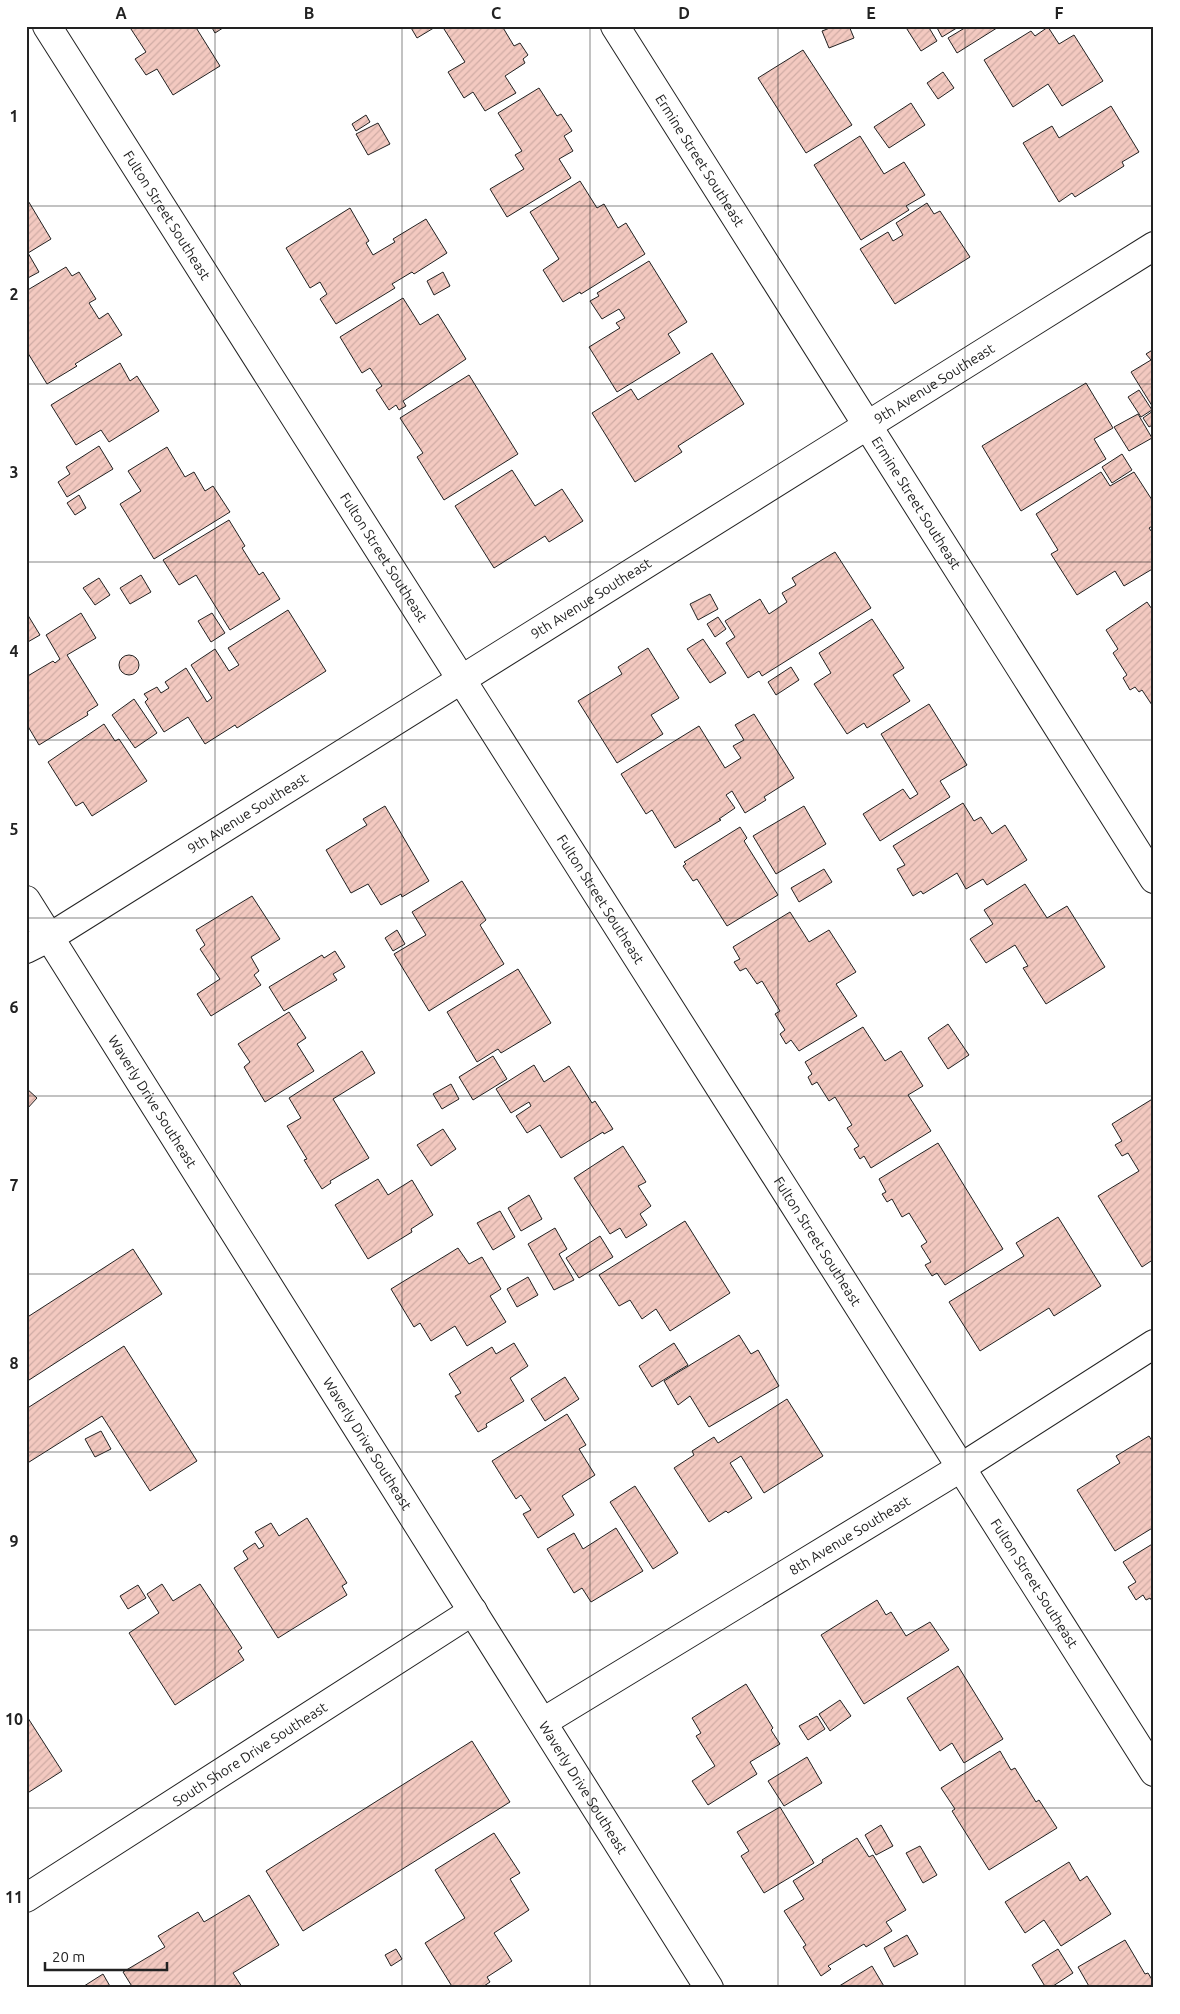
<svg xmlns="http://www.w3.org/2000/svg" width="1180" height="2014" font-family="Ubuntu,sans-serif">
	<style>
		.building { fill: url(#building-hatch); stroke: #222 }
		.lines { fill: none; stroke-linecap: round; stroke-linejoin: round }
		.minor-casing { stroke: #222; stroke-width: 30 }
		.major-casing { stroke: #222; stroke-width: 30 }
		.minor { stroke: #fff; stroke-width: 28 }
		.major { stroke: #fff; stroke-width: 28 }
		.grid { fill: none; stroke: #222; stroke-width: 1; stroke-opacity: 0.55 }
		.labels { text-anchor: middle; stroke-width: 4; stroke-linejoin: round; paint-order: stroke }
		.street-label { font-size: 14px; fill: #222; stroke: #fff }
		.neatline { fill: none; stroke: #222; stroke-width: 2 }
		.grid-label { font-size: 16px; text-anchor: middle; font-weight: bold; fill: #222 }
	</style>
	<defs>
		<pattern id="building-hatch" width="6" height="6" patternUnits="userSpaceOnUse" patternTransform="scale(1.25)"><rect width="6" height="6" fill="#f3c9c0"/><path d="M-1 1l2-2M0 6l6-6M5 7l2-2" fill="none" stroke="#d0aca5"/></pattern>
	</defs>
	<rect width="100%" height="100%" fill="#fff"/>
	<g class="building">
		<path d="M 129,26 L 195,26 L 220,66 L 173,95 L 157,69 L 146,75 L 135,59 L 146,52 Z"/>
		<path d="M 211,26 L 226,26 L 215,33 Z"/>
		<path d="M 410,26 L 437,26 L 417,38 Z"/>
		<path d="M 449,26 L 502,26 L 514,46 L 520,43 L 528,55 L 523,59 L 525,63 L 505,76 L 516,93 L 485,111 L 473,92 L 464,98 L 448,72 L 465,62 L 444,29 Z"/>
		<path d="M 835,26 L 849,26 L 854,38 L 829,48 L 822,31 Z"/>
		<path d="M 905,26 L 928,26 L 937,41 L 921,51 Z"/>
		<path d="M 936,26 L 960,26 L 942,37 Z"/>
		<path d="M 968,26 L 1000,26 L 957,53 L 948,38 Z"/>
		<path d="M 1048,27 L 1059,44 L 1074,35 L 1103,81 L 1062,106 L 1048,84 L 1013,107 L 984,60 L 1031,31 L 1035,36 Z"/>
		<path d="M 803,50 L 852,125 L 806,153 L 758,78 Z"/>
		<path d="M 943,72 L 954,88 L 938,99 L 927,83 Z"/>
		<path d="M 539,88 L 557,116 L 561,114 L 572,131 L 564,136 L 573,151 L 559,159 L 571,178 L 507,217 L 490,189 L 524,169 L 515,155 L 522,151 L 498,113 Z"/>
		<path d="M 911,103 L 925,125 L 889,148 L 874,127 Z"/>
		<path d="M 1111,106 L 1139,152 L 1122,162 L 1124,166 L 1075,197 L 1072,193 L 1059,202 L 1023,143 L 1052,126 L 1059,138 Z"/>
		<path d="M 366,115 L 370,122 L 356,131 L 352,124 Z"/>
		<path d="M 378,123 L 390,144 L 368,155 L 356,134 Z"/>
		<path d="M 860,136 L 884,174 L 904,162 L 925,195 L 906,206 L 909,210 L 861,240 L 814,165 Z"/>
		<path d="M 580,181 L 597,208 L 604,204 L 618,228 L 626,223 L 645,254 L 581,294 L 580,292 L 563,302 L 543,270 L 559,259 L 530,212 Z"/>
		<path d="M 27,199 L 51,239 L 28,253 L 39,272 L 26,279 Z"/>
		<path d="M 927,203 L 934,214 L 940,211 L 970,257 L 895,304 L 860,249 L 888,232 L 893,241 L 903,235 L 896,223 Z"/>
		<path d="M 350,208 L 369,241 L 366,243 L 373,255 L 395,242 L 393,239 L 426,219 L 447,253 L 414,274 L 412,272 L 392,284 L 395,288 L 336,324 L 320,299 L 327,294 L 320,282 L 310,288 L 286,248 Z"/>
		<path d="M 649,261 L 687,322 L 668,334 L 680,353 L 617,392 L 589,347 L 620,328 L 616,323 L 625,318 L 619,309 L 602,319 L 590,301 L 599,296 L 597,293 Z"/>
		<path d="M 66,267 L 72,276 L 79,272 L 96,299 L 89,303 L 99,319 L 108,313 L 122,335 L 75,364 L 77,366 L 47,384 L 26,350 L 26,291 Z"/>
		<path d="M 443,272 L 450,286 L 434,295 L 427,281 Z"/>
		<path d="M 403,298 L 420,325 L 438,314 L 466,359 L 403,401 L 406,406 L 399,410 L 396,405 L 389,410 L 376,390 L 382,386 L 370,368 L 362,373 L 340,337 Z"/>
		<path d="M 1154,349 L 1154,409 L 1131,372 L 1151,360 L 1146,354 Z"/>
		<path d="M 712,353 L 744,404 L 678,446 L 682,452 L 635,482 L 592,413 L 631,389 L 638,400 Z"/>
		<path d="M 120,363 L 130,381 L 137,376 L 159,411 L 109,442 L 101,430 L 76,445 L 51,405 Z"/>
		<path d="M 469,375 L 518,454 L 444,500 L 417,457 L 423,453 L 400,418 Z"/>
		<path d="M 1086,383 L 1113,428 L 1094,439 L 1106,459 L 1021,511 L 982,446 Z"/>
		<path d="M 1139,390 L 1152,410 L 1141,417 L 1128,397 Z"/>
		<path d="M 1153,411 L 1154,424 L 1149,427 L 1143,418 Z"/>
		<path d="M 1138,414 L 1152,438 L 1129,451 L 1114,427 Z"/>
		<path d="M 99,446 L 113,469 L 67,497 L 58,482 L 70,474 L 66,467 Z"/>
		<path d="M 167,447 L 185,477 L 194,472 L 205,491 L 213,486 L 230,512 L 154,559 L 120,504 L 141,491 L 128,471 Z"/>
		<path d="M 1122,454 L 1132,470 L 1112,483 L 1102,467 Z"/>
		<path d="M 512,470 L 535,506 L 562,489 L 583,521 L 549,542 L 545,536 L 494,568 L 455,506 Z"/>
		<path d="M 1101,472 L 1110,486 L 1134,472 L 1154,503 L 1154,525 L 1149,528 L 1154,535 L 1154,568 L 1124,586 L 1115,571 L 1077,595 L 1051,554 L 1058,550 L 1036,514 Z"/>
		<path d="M 79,495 L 86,508 L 75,515 L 67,503 Z"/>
		<path d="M 229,520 L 245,546 L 242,548 L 259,575 L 263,572 L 280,599 L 230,630 L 196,575 L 179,585 L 163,560 Z"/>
		<path d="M 835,552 L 871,608 L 762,676 L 759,671 L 748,678 L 726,643 L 735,637 L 725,621 L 760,599 L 769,614 L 787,602 L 782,593 L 796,585 L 792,578 Z"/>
		<path d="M 141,575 L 151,592 L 130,604 L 120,588 Z"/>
		<path d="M 99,578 L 110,595 L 95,605 L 83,588 Z"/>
		<path d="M 710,594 L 718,609 L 698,620 L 690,604 Z"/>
		<path d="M 1147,602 L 1154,612 L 1154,708 L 1142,690 L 1139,692 L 1135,687 L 1130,690 L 1123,678 L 1127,675 L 1113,653 L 1118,649 L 1106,630 Z"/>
		<path d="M 288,610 L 326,671 L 237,728 L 235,725 L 205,744 L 188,717 L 164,732 L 145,702 L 148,699 L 144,694 L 157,687 L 161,693 L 169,688 L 165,682 L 186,668 L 207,702 L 212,698 L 191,665 L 215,649 L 229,671 L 239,665 L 228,648 Z"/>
		<path d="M 26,612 L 40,635 L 26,643 Z"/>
		<path d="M 81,613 L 96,638 L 67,655 L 98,705 L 87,712 L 88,715 L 39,745 L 26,723 L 26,677 L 53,661 L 55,663 L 60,659 L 46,635 Z"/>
		<path d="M 212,613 L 225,633 L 211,642 L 198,621 Z"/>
		<path d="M 718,617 L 726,629 L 715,637 L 707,624 Z"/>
		<path d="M 872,619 L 904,668 L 893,675 L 910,701 L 867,728 L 864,723 L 847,734 L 814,684 L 831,673 L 819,653 Z"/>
		<path d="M 703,639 L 726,673 L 710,683 L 687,649 Z"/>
		<path d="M 648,648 L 679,698 L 651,715 L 663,734 L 617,763 L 578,701 L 622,674 L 618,667 Z"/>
		<circle cx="129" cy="665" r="10"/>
		<path d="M 791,667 L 799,680 L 776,695 L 768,682 Z"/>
		<path d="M 134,699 L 157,733 L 135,748 L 112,715 Z"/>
		<path d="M 929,704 L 967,765 L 940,781 L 950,797 L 880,841 L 863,814 L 903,789 L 910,799 L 918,794 L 881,734 Z"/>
		<path d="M 754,714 L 794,778 L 764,797 L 766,800 L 745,813 L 732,791 L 726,795 L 735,808 L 719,819 L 721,820 L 675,848 L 652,810 L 646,814 L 621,774 L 699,726 L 725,768 L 741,758 L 733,746 L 744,740 L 735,725 Z"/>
		<path d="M 104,724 L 115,741 L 119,739 L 147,781 L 92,816 L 83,802 L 76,806 L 48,762 Z"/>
		<path d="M 963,803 L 974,821 L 981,817 L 992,834 L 1005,825 L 1027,860 L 987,885 L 983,879 L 966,889 L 957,873 L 923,894 L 921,891 L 913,896 L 897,869 L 905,865 L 893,846 Z"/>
		<path d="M 385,806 L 429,881 L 402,897 L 401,894 L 381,905 L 368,884 L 351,893 L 326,850 L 367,825 L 363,819 Z"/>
		<path d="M 804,806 L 826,844 L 776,874 L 753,836 Z"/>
		<path d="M 740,827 L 747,838 L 744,841 L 778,895 L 727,926 L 697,879 L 693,881 L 683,866 L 686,864 L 684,862 Z"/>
		<path d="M 824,869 L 832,882 L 799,902 L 791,888 Z"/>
		<path d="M 462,881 L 486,920 L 480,925 L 504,964 L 429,1011 L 394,954 L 426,935 L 412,912 Z"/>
		<path d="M 1025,884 L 1047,918 L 1067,906 L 1105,967 L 1046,1004 L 1023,968 L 1028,966 L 1015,945 L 986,963 L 970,939 L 993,924 L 984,910 Z"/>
		<path d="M 252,896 L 280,939 L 251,957 L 259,971 L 254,975 L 261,985 L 211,1016 L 197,994 L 220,979 L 200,949 L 205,945 L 196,930 Z"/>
		<path d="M 790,912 L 809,942 L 829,930 L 856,972 L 836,984 L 857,1016 L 799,1051 L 791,1040 L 786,1044 L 780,1034 L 785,1030 L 775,1014 L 780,1011 L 762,981 L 757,984 L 746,968 L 740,971 L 734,962 L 740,959 L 733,947 Z"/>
		<path d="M 397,930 L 405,944 L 393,951 L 385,938 Z"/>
		<path d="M 335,951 L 345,967 L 333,974 L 337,980 L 284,1011 L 269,987 L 322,955 L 324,958 Z"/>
		<path d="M 518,969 L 551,1023 L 501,1053 L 498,1049 L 477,1062 L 447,1012 Z"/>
		<path d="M 289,1012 L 306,1038 L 297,1044 L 314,1071 L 265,1102 L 244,1067 L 250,1062 L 238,1044 Z"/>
		<path d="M 948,1024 L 969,1055 L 948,1069 L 928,1038 Z"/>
		<path d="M 863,1027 L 885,1061 L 901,1051 L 923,1086 L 908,1095 L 931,1131 L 871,1168 L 864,1156 L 860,1159 L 854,1149 L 859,1146 L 847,1128 L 852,1125 L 835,1097 L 829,1101 L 817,1082 L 812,1085 L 808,1077 L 812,1074 L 805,1062 Z"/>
		<path d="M 362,1051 L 375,1073 L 333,1099 L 369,1158 L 330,1181 L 331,1183 L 322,1189 L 304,1160 L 307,1159 L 287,1126 L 301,1118 L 289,1098 Z"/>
		<path d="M 493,1056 L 507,1079 L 473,1100 L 459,1077 Z"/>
		<path d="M 534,1065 L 544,1082 L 569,1066 L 592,1103 L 595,1101 L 613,1129 L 604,1134 L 603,1132 L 561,1158 L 540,1125 L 527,1133 L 516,1116 L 531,1106 L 529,1102 L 511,1113 L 496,1089 Z"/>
		<path d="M 451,1084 L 459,1099 L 442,1109 L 433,1094 Z"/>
		<path d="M 26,1088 L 37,1098 L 26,1110 Z"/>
		<path d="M 1154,1098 L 1154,1259 L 1142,1267 L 1098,1196 L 1139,1171 L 1128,1153 L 1122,1156 L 1115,1145 L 1122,1141 L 1112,1124 Z"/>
		<path d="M 443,1129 L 456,1149 L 431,1166 L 417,1145 Z"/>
		<path d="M 938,1143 L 1003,1249 L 945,1285 L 937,1273 L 932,1276 L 925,1265 L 931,1262 L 921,1246 L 927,1242 L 909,1213 L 902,1217 L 892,1199 L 887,1202 L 882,1194 L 886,1192 L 879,1179 Z"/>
		<path d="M 623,1146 L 646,1182 L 638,1186 L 651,1206 L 640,1214 L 647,1225 L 626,1238 L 620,1228 L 610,1234 L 574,1178 Z"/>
		<path d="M 378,1179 L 388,1195 L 412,1180 L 433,1215 L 411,1229 L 412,1232 L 368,1259 L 335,1205 Z"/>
		<path d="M 529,1195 L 542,1219 L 521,1231 L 508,1208 Z"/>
		<path d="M 500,1211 L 515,1237 L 493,1250 L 477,1223 Z"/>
		<path d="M 1058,1217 L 1101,1286 L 1054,1316 L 1049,1308 L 980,1351 L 949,1302 L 1024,1256 L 1016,1243 Z"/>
		<path d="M 685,1221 L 730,1293 L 670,1331 L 656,1309 L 642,1319 L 630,1300 L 619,1306 L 599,1275 Z"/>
		<path d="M 555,1228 L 567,1249 L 559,1254 L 574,1280 L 554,1290 L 528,1244 Z"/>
		<path d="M 600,1236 L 613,1257 L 579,1278 L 566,1258 Z"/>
		<path d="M 458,1248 L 469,1264 L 482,1257 L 501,1289 L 490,1296 L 506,1322 L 467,1346 L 455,1326 L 431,1341 L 420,1323 L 414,1327 L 391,1289 Z"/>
		<path d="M 133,1249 L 162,1294 L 26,1382 L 26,1318 Z"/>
		<path d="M 528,1277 L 538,1295 L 517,1307 L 507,1289 Z"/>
		<path d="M 739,1335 L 751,1354 L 758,1350 L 779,1386 L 709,1427 L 690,1396 L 678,1405 L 664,1381 Z"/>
		<path d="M 514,1343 L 528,1366 L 510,1378 L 524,1401 L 486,1424 L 487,1427 L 478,1432 L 455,1396 L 461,1393 L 449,1374 L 492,1347 L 496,1354 Z"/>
		<path d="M 674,1343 L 688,1365 L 652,1387 L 639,1366 Z"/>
		<path d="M 124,1346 L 197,1461 L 150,1491 L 102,1416 L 26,1464 L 26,1409 Z"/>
		<path d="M 565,1377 L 579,1399 L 545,1421 L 531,1399 Z"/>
		<path d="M 787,1399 L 823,1456 L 764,1493 L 741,1456 L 730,1463 L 752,1498 L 728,1513 L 726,1511 L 709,1522 L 674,1468 L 694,1455 L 692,1451 L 714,1437 L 718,1443 Z"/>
		<path d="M 567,1414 L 586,1445 L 579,1449 L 595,1475 L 562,1496 L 574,1515 L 538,1538 L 523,1514 L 531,1510 L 521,1495 L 516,1499 L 492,1461 Z"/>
		<path d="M 101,1431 L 111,1449 L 95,1457 L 85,1439 Z"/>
		<path d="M 1149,1436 L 1154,1444 L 1154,1527 L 1115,1551 L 1077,1490 L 1120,1463 L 1116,1456 Z"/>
		<path d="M 635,1486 L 678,1553 L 653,1569 L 610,1502 Z"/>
		<path d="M 307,1518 L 347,1583 L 342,1586 L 347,1595 L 278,1638 L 234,1568 L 248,1559 L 243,1551 L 255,1543 L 259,1549 L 264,1546 L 255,1532 L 271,1523 L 279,1536 Z"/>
		<path d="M 616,1528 L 643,1571 L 591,1602 L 582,1588 L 574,1593 L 547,1549 L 574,1533 L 583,1549 Z"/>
		<path d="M 1154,1543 L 1154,1604 L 1150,1598 L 1146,1600 L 1143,1595 L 1136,1600 L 1128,1587 L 1136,1582 L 1123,1562 Z"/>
		<path d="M 162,1584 L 173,1601 L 200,1584 L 242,1648 L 238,1651 L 244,1660 L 175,1705 L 129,1633 L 159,1613 L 147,1594 Z"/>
		<path d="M 138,1585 L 146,1598 L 128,1609 L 120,1596 Z"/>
		<path d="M 877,1600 L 886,1615 L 891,1612 L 906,1636 L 930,1622 L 949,1650 L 864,1704 L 821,1635 Z"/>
		<path d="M 958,1666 L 1003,1739 L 964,1763 L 952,1743 L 940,1751 L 907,1698 Z"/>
		<path d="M 746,1684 L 773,1728 L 771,1730 L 780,1744 L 750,1762 L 757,1774 L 708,1805 L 692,1781 L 715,1766 L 696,1736 L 701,1733 L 692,1718 Z"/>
		<path d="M 840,1700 L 851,1716 L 830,1731 L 819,1714 Z"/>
		<path d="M 26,1715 L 62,1771 L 26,1794 Z"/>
		<path d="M 817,1716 L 825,1729 L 808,1740 L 799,1726 Z"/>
		<path d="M 472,1741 L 510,1802 L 303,1931 L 266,1871 Z"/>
		<path d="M 1000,1751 L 1011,1770 L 1015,1768 L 1036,1802 L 1039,1800 L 1057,1828 L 989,1870 L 952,1811 L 955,1809 L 941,1788 Z"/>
		<path d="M 807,1757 L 822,1783 L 784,1806 L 768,1781 Z"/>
		<path d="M 780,1807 L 814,1863 L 764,1893 L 741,1856 L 749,1851 L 737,1832 Z"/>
		<path d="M 881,1825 L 893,1846 L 876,1855 L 865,1835 Z"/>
		<path d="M 494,1833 L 520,1873 L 510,1879 L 529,1910 L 494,1933 L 512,1961 L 487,1977 L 490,1982 L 481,1988 L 453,1988 L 425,1943 L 465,1918 L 435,1870 Z"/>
		<path d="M 857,1838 L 869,1857 L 873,1855 L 906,1910 L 886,1922 L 892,1931 L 866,1947 L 864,1944 L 828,1966 L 831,1969 L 821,1976 L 803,1947 L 806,1945 L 784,1911 L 804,1899 L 793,1881 L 823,1862 L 822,1860 Z"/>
		<path d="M 920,1846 L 937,1875 L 923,1883 L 906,1853 Z"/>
		<path d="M 1069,1862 L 1080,1881 L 1087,1876 L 1111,1914 L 1061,1946 L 1044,1920 L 1025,1933 L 1005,1902 Z"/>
		<path d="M 249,1895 L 279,1945 L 233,1973 L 242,1987 L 133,1988 L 123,1972 L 165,1947 L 158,1936 L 198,1912 L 204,1922 Z"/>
		<path d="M 907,1935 L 918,1954 L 894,1967 L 884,1948 Z"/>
		<path d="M 1125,1940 L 1145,1974 L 1148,1973 L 1154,1983 L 1154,1988 L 1090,1988 L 1078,1967 Z"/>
		<path d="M 396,1949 L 402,1959 L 391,1966 L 385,1955 Z"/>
		<path d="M 1058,1949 L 1073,1973 L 1050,1988 L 1046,1988 L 1032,1965 Z"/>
		<path d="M 872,1966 L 885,1988 L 836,1988 Z"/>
		<path d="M 103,1974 L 111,1988 L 81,1988 Z"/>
	</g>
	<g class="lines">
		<defs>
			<g id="minor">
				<path id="s1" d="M 47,26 L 1154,1772"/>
				<path id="s2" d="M 615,26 L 1154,879"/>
				<path id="s3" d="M 26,949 L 50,937 L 1154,246"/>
				<path id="s4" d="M 543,1722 L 962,1467 L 1154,1344"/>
				<path id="s5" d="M 26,1898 L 473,1611"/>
			</g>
			<g id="major">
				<path id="s6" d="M 26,900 L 709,1988"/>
			</g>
		</defs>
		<use href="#minor" class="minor-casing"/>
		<use href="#major" class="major-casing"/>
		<use href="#minor" class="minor"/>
		<use href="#major" class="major"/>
	</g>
	<path class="grid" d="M 215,26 L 215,1988M 402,26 L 402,1988M 590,26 L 590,1988M 778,26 L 778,1988M 965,26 L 965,1988M 26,206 L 1154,206M 26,384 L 1154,384M 26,562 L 1154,562M 26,740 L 1154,740M 26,918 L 1154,918M 26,1096 L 1154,1096M 26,1274 L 1154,1274M 26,1452 L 1154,1452M 26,1630 L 1154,1630M 26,1808 L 1154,1808"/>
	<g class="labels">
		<g class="street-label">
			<text dy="5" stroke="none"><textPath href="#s2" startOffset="159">Ermine Street Southeast</textPath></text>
			<text dy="5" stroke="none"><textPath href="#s1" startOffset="224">Fulton Street Southeast</textPath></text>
			<text dy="5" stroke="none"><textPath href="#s3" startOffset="1070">9th Avenue Southeast</textPath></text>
			<text dy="5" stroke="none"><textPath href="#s2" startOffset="564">Ermine Street Southeast</textPath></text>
			<text dy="5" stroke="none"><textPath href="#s1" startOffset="629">Fulton Street Southeast</textPath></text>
			<text dy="5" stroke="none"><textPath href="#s3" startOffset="665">9th Avenue Southeast</textPath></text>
			<text dy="5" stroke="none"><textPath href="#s3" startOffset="260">9th Avenue Southeast</textPath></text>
			<text dy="5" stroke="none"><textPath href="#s1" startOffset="1034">Fulton Street Southeast</textPath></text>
			<text dy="5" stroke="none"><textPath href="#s6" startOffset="238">Waverly Drive Southeast</textPath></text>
			<text dy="5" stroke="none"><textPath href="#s1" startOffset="1439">Fulton Street Southeast</textPath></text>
			<text dy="5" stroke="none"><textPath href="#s6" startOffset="642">Waverly Drive Southeast</textPath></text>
			<text dy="5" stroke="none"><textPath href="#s4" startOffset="359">8th Avenue Southeast</textPath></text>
			<text dy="5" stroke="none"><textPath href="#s1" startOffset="1844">Fulton Street Southeast</textPath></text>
			<text dy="5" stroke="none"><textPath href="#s5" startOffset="266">South Shore Drive Southeast</textPath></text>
			<text dy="5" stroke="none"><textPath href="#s6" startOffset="1048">Waverly Drive Southeast</textPath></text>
		</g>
	</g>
	<rect width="1180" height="2014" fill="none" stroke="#ffffff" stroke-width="55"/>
	<path d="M45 1962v8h122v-8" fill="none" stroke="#222222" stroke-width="2.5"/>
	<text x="52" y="1962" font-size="15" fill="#222222" stroke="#ffffff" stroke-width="4" paint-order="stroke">20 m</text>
	<rect x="28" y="28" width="1124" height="1958" class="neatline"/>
	<g class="grid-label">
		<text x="121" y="19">A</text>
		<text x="309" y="19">B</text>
		<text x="496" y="19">C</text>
		<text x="684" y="19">D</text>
		<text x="871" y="19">E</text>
		<text x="1059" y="19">F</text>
		<text x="14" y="122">1</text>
		<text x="14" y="300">2</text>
		<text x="14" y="478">3</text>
		<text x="14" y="657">4</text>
		<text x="14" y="835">5</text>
		<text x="14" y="1013">6</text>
		<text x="14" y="1191">7</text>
		<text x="14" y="1369">8</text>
		<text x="14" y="1547">9</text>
		<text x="14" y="1725">10</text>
		<text x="14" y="1903">11</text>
	</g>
</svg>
